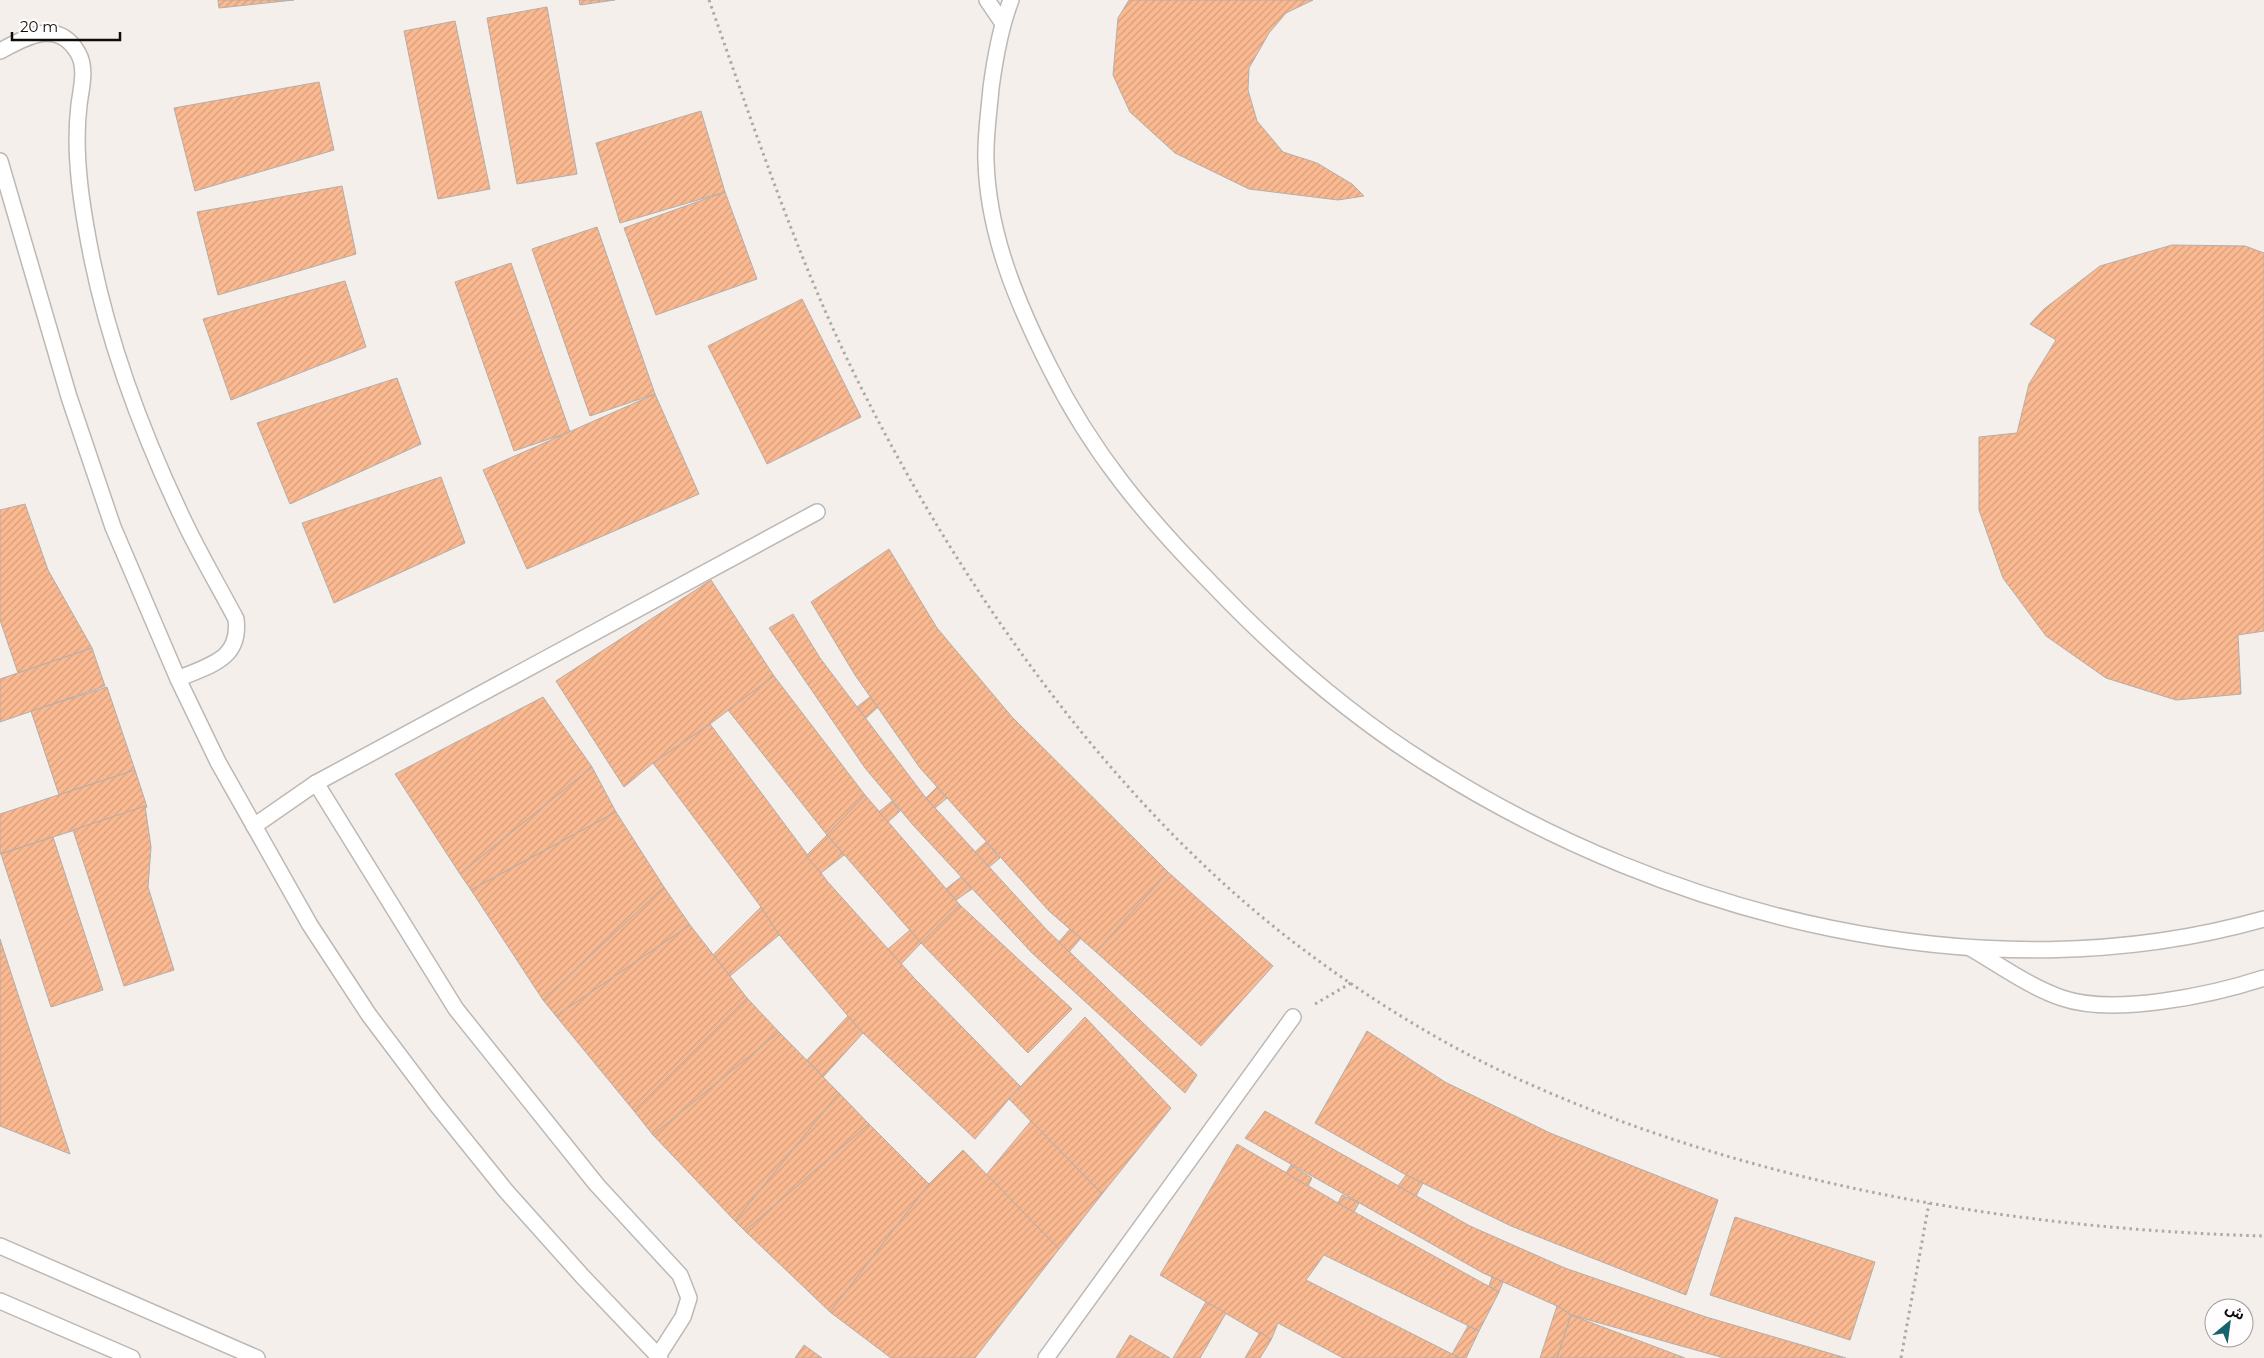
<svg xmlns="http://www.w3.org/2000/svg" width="2264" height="1358" font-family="Montserrat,'Noto Sans Arabic',sans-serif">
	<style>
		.building { fill: url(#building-hatch); stroke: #b4aeaa }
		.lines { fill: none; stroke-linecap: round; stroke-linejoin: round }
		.service-casing { stroke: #beb8b4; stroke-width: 18 }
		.path { stroke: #aea9a5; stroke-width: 3; stroke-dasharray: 2.5 4; stroke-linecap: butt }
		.service { stroke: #fff; stroke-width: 15 }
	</style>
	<defs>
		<pattern id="building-hatch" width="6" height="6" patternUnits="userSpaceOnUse" patternTransform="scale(1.25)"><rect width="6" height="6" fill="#fab991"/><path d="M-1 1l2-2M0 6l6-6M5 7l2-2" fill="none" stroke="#d59e7c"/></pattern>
	</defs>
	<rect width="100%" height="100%" fill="#f5efeb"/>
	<g class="building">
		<path d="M 218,0 L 294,0 L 219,8 Z"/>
		<path d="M 579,0 L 615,0 L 580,5 Z"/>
		<path d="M 1129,0 L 1313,0 L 1286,13 L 1269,33 L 1249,68 L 1248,90 L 1257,121 L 1283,152 L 1317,163 L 1352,184 L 1364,196 L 1338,200 L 1249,189 L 1175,153 L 1130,112 L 1113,75 L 1118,18 Z"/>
		<path d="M 547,7 L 577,174 L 517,184 L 487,18 Z"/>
		<path d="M 455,21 L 490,189 L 438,199 L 404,31 Z"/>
		<path d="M 319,82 L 334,150 L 195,191 L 174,108 Z"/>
		<path d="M 701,111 L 725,192 L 620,223 L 596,143 Z"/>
		<path d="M 342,186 L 356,254 L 218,295 L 197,212 Z"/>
		<path d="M 725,192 L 757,279 L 656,315 L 624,228 Z"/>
		<path d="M 597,227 L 655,394 L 590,416 L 532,249 Z"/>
		<path d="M 2172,245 L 2245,246 L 2264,253 L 2264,631 L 2238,635 L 2241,694 L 2176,700 L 2106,678 L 2046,636 L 2003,578 L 1979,510 L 1979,437 L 2017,433 L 2029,384 L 2056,340 L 2030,324 L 2044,309 L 2100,266 Z"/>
		<path d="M 511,263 L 570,432 L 514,451 L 455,282 Z"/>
		<path d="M 345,281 L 366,347 L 231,400 L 203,319 Z"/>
		<path d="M 802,299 L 861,417 L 767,464 L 708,346 Z"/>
		<path d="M 397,378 L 421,444 L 290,504 L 257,423 Z"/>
		<path d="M 655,394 L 699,494 L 527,569 L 483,470 Z"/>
		<path d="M 441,477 L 465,543 L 334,603 L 302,523 Z"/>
		<path d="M 25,504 L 48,570 L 92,648 L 18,673 L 0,620 L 0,510 Z"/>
		<path d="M 889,549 L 937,628 L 1012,717 L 1168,872 L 1096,952 L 1049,911 L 920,768 L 855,675 L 811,602 Z"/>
		<path d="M 711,580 L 774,676 L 710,724 L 653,763 L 624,787 L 556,681 Z"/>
		<path d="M 793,614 L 820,658 L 926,798 L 1046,929 L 1197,1075 L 1185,1093 L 1032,953 L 913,825 L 865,768 L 769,628 Z"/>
		<path d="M 92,648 L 105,686 L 0,722 L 0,679 Z"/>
		<path d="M 774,676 L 865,795 L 827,835 L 728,710 Z"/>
		<path d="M 107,687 L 135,770 L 59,795 L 31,711 Z"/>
		<path d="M 543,697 L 592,767 L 460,874 L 395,774 Z"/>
		<path d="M 870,697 L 878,707 L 866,718 L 857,707 Z"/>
		<path d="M 710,724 L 827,881 L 915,979 L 1020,1086 L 975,1139 L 863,1033 L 848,1016 L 770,924 L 761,907 L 653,763 Z"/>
		<path d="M 592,767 L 616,812 L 471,890 L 460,874 Z"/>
		<path d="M 135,770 L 147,807 L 0,854 L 0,814 Z"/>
		<path d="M 937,787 L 947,798 L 935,808 L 926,798 Z"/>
		<path d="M 865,795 L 960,905 L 921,943 L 827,835 Z"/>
		<path d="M 892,801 L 900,811 L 888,822 L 879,812 Z"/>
		<path d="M 145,806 L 151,847 L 148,887 L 174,970 L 124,986 L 73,830 Z"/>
		<path d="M 616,812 L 664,887 L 543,1000 L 471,890 Z"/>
		<path d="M 827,835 L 844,855 L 821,873 L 806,856 Z"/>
		<path d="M 53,837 L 103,990 L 51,1007 L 1,854 Z"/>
		<path d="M 986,842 L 1000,858 L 989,867 L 975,852 Z"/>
		<path d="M 1168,872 L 1273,966 L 1201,1046 L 1096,952 Z"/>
		<path d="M 961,877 L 972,889 L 956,900 L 946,889 Z"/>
		<path d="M 664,887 L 690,925 L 556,1016 L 543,1000 Z"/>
		<path d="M 960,905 L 1072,1009 L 1028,1053 L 921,943 Z"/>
		<path d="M 761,907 L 779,935 L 730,976 L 713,955 Z"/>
		<path d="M 690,925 L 747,998 L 634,1111 L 556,1016 Z"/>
		<path d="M 1070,929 L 1081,938 L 1069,952 L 1059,942 Z"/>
		<path d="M 910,930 L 921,943 L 901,964 L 888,949 Z"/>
		<path d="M 0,939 L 70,1154 L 0,1126 Z"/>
		<path d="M 747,998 L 779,1032 L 653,1135 L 634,1111 Z"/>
		<path d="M 848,1016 L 863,1033 L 823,1077 L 807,1060 Z"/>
		<path d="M 1085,1017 L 1171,1108 L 1102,1194 L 1009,1099 Z"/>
		<path d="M 1367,1031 L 1445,1082 L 1550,1133 L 1718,1200 L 1686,1295 L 1511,1226 L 1406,1175 L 1315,1123 Z"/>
		<path d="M 779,1032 L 839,1093 L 735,1221 L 653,1135 Z"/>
		<path d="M 839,1093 L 869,1124 L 745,1231 L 735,1221 Z"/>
		<path d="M 1265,1111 L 1470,1226 L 1565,1268 L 1706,1317 L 1846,1358 L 1724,1358 L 1571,1315 L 1557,1306 L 1483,1273 L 1245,1138 Z"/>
		<path d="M 1031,1121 L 1102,1194 L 1059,1249 L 986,1175 Z"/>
		<path d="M 869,1124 L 929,1184 L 830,1312 L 745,1231 Z"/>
		<path d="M 1237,1144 L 1338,1203 L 1499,1292 L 1479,1331 L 1324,1255 L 1306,1280 L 1460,1358 L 1343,1358 L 1278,1323 L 1271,1340 L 1160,1275 Z"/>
		<path d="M 963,1150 L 1059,1249 L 975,1358 L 891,1358 L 830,1312 L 929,1184 Z"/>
		<path d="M 1291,1165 L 1312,1178 L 1308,1186 L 1286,1173 Z"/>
		<path d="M 1406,1175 L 1423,1183 L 1416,1196 L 1398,1186 Z"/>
		<path d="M 1342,1195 L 1359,1203 L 1354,1212 L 1338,1203 Z"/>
		<path d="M 1735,1217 L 1875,1262 L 1850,1340 L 1710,1295 Z"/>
		<path d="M 1492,1277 L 1503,1282 L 1499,1292 L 1489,1286 Z"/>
		<path d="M 1206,1302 L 1226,1313 L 1200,1358 L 1173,1358 Z"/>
		<path d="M 1557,1306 L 1571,1315 L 1557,1358 L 1540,1358 Z"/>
		<path d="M 1571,1315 L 1685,1358 L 1557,1358 Z"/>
		<path d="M 1468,1326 L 1479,1331 L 1466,1358 L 1460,1358 L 1452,1354 Z"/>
		<path d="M 1260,1332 L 1271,1340 L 1260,1358 L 1245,1358 Z"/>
		<path d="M 1130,1335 L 1170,1358 L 1116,1358 Z"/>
		<path d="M 804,1345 L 822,1358 L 795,1358 Z"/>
	</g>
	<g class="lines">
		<defs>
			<g id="service">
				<path d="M 987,0 L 1002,22"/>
				<path d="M 1011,0 C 1000,28 995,58 991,88 C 989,112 985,137 986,161 C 988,234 1017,303 1050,368 C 1092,453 1147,518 1213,585 C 1278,653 1349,715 1429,765 C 1669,917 1986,998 2264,919"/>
				<path d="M 0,51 C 27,37 58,18 78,53 C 87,68 81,89 79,105 C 73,155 82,209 92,259 C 110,347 144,437 183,519 C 199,553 218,585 236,619 C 241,660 209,665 178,679"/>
				<path d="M 0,161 L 69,397 L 113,527 L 178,679 L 218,762 L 310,925 L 369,1015 L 436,1104 L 506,1191 L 583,1277 L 660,1358"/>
				<path d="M 316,783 L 456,1009 L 597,1185 L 680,1275 L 689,1298 L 683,1317 L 658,1356"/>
				<path d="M 254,826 L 316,783 L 817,512"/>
				<path d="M 1972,949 C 2001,966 2030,987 2062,998 C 2114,1016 2212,995 2264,978"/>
				<path d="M 0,1246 L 257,1358"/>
				<path d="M 0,1301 L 132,1358"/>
				<path d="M 1046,1358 L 1293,1017"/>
			</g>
		</defs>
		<use href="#service" class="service-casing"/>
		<g class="path">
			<path d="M 709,0 C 757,136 802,274 869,403 C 972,605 1127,821 1312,956 C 1376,1003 1444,1045 1516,1078 C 1748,1184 2010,1229 2264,1236"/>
			<path d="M 1315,1004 L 1351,983"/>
			<path d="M 1901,1358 L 1929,1203"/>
		</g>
		<use href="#service" class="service"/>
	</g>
	<g transform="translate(2229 1323) rotate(29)"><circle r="24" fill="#fffdfd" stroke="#9f9d9c"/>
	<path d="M0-4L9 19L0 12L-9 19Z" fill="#16636c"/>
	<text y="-8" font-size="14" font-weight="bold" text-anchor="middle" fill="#0f0d0b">ش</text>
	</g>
	<path d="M12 32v8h108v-8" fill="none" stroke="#0f0d0b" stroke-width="2.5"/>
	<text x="20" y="32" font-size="15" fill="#0f0d0b" stroke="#fffdfd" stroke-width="4" paint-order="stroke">20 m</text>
</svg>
